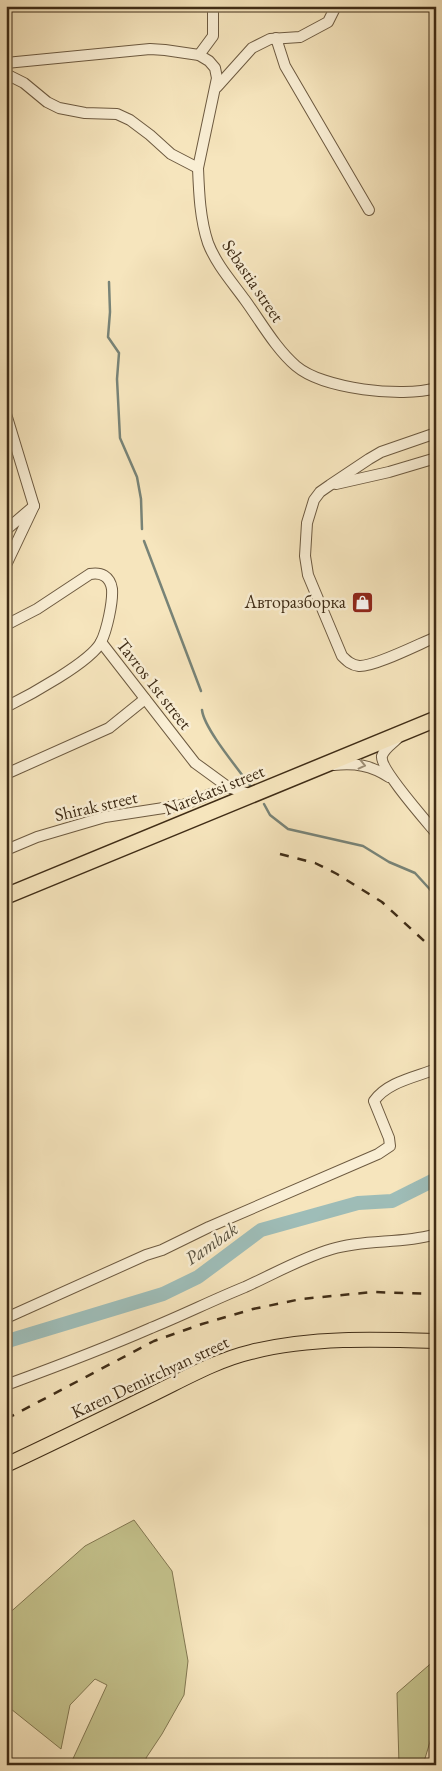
<svg xmlns="http://www.w3.org/2000/svg" width="442" height="1771" font-family="'EB Garamond',serif">
	<style>
		.green { fill: #c4c28c; stroke: #827751 }
		.lines { fill: none; stroke-linecap: round; stroke-linejoin: round }
		.stream { stroke: #788377; stroke-width: 2.5 }
		.river { stroke: #9ebdb8; stroke-width: 14 }
		.minor-casing { stroke: #6d5a40; stroke-width: 12 }
		.major-casing { stroke: #3f2c16; stroke-width: 16 }
		.highway-casing { stroke: #3f2c16; stroke-width: 18 }
		.minor { stroke: #f9eed4; stroke-width: 10 }
		.major { stroke: #f6e5bd; stroke-width: 14 }
		.highway { stroke: #f6e5bd; stroke-width: 15 }
		.rail { stroke: #3f2c16; stroke-width: 2.5; stroke-dasharray: 9 9; stroke-linecap: butt }
		.oneway { stroke: #9c8d75 }
		.labels { text-anchor: middle; stroke-width: 5; stroke-linejoin: round; paint-order: stroke }
		.street-label { font-size: 18px; fill: #3f2c16; stroke: #f9eed4 }
		.poi-label { font-size: 18px; fill: #3f2c16; stroke: #f9eed4; text-anchor: end }
		.water-label { font-size: 19px; font-style: italic; fill: #57503e; stroke: #f9eed4 }
	</style>
	<rect width="100%" height="100%" fill="#f6e5bd"/>
	<filter id="stains"><feTurbulence type="fractalNoise" baseFrequency=".004" numOctaves="4"/><feColorMatrix values="0 0 0 0 .2 0 0 0 0 .09 0 0 0 0 .02 0 0 0 .5 -.17"/></filter>
	<radialGradient id="worn" r=".72"><stop offset=".6" stop-color="#630" stop-opacity="0"/><stop offset="1" stop-color="#630" stop-opacity=".3"/></radialGradient>
	<g class="green">
		<path d="M 134,1520 L 172,1571 L 188,1661 L 184,1695 L 162,1734 L 146,1758 L 148,1765 L 74,1765 L 71,1763 L 107,1685 L 95,1679 L 70,1705 L 61,1749 L 6,1705 L 6,1616 L 85,1546 Z"/>
		<path d="M 436,1659 L 436,1722 L 423,1765 L 399,1765 L 397,1693 Z"/>
	</g>
	<g class="lines">
		<g class="stream">
			<path d="M 109,282 L 110,312 L 108,337 L 119,353 L 117,379 L 120,438 L 137,477 L 141,499 L 142,529"/>
			<path d="M 144,541 L 201,691"/>
			<path d="M 202,710 C 204,729 240,771 252,788"/>
			<path d="M 264,804 L 270,815 L 288,829 L 363,846 L 389,862 L 415,873 L 436,896"/>
		</g>
		<path class="river" d="M 6,1343 L 11,1340 L 163,1294 L 198,1277 L 261,1230 L 358,1203 L 392,1201 L 436,1179"/>
		<defs>
			<g id="minor">
				<path d="M 276,38 L 285,66 L 369,210"/>
				<path d="M 199,55 L 213,36 L 213,6"/>
				<path d="M 6,63 L 150,49 L 165,50 L 199,55 L 209,61 L 215,68 L 217,78 L 198,168 C 199,193 200,219 208,243 C 216,264 232,282 245,300 C 261,322 276,349 296,366 C 323,389 402,398 436,388"/>
				<path d="M 6,74 L 24,83 L 47,102 L 59,108 L 85,113 L 117,114 L 130,120 L 150,135 L 171,154 L 198,168"/>
				<path d="M 217,87 L 252,48 L 270,39 L 300,37 L 328,22 L 336,6"/>
				<path d="M 6,414 L 34,506"/>
				<path d="M 436,433 L 381,452 L 369,459 L 330,485 L 320,492 L 314,500 L 307,523 L 305,556 L 308,575 L 342,656 C 347,661 351,665 359,666 C 374,667 419,644 436,637"/>
				<path d="M 336,484 L 389,472 L 436,458"/>
				<path d="M 6,530 L 34,506 L 6,565"/>
				<path d="M 6,625 L 37,609 L 90,574 C 101,572 110,576 112,589 C 113,602 107,630 101,642 C 91,662 28,696 6,707"/>
				<path d="M 101,642 L 195,763 L 228,787"/>
				<path d="M 397,739 C 392,744 384,749 382,756 C 379,768 427,822 436,833"/>
				<path d="M 334,765 C 355,763 371,765 389,777"/>
				<path d="M 6,774 L 109,728 L 145,699"/>
				<path d="M 6,850 L 37,837 L 105,817 L 183,805 L 228,787 L 252,795"/>
				<path d="M 6,1318 L 146,1255 L 162,1250 L 209,1227 L 378,1154 L 390,1146 L 389,1138 L 374,1101 C 387,1082 416,1077 436,1069"/>
				<path d="M 6,1385 C 55,1367 103,1349 151,1328 C 183,1315 213,1300 245,1287 C 274,1274 301,1258 332,1249 C 365,1239 400,1244 433,1235"/>
			</g>
			<path id="major" d="M 6,1465 C 55,1442 104,1418 153,1394 C 184,1379 217,1360 251,1352 C 310,1337 375,1339 436,1341"/>
			<path id="highway" d="M 6,896 L 436,719"/>
		</defs>
		<use href="#minor" class="minor-casing"/>
		<use href="#major" class="major-casing"/>
		<use href="#highway" class="highway-casing"/>
		<use href="#minor" class="minor"/>
		<use href="#major" class="major"/>
		<use href="#highway" class="highway"/>
		<g class="rail">
			<path d="M 280,854 L 315,863 L 337,874 L 382,902 L 436,952"/>
			<path d="M 6,1419 L 154,1341 L 202,1324 L 253,1309 L 301,1299 L 373,1292 L 436,1294"/>
		</g>
	</g>
	<defs><path id="oneway-chevron" d="M-2-3.5L2.5 0L-2 3.5" fill="none" stroke-width="1.6" stroke-linecap="round" stroke-linejoin="round" transform="scale(1.25)"/></defs>
	<use class="oneway" href="#oneway-chevron" transform="translate(362 765) rotate(13)"/>
	<defs>
		<symbol id="shop-square" viewBox="-11 -11 22 22"><rect x="-9" y="-9" width="18" height="18" rx="4" fill="#8f2418" stroke="#f9eed4"/><path d="M-5-2.5h2.3a2.7 3.5 0 0 1 5.4 0H5L5.5 6h-11ZM-1.5-2.5h3a1.5 2.3 0 0 0-3 0Z" fill="#fff"/></symbol>
	</defs>
	<g fill-rule="evenodd">
		<use href="#shop-square" x="350" y="590" width="25" height="25"/>
	</g>
	<g class="labels">
		<g class="street-label">
			<text transform="translate(253 281) rotate(56)" y="6">Sebastia street</text>
			<text transform="translate(154 684) rotate(52)" y="6">Tavros 1st street</text>
			<text transform="translate(214 790) rotate(-22)" y="6">Narekatsi street</text>
			<text transform="translate(96 806) rotate(-13)" y="6">Shirak street</text>
			<text transform="translate(150 1377) rotate(-25)" y="6">Karen Demirchyan street</text>
		</g>
		<g class="poi-label">
			<text x="346" y="608">Авторазборка</text>
		</g>
		<g class="water-label">
			<text transform="translate(211 1243) rotate(-35)" y="7">Pambak</text>
		</g>
	</g>
	<rect width="442" height="1771" fill="none" stroke="#f6e5bd" stroke-width="25"/>
	<rect x="8" y="8" width="427" height="1756" fill="none" stroke="#3f2c16" stroke-width="2.5"/>
	<rect x="12" y="12" width="417" height="1746" fill="none" stroke="#3f2c16"/>
	<rect width="100%" height="100%" filter="url(#stains)"/>
	<rect width="100%" height="100%" fill="url(#worn)"/>
</svg>
